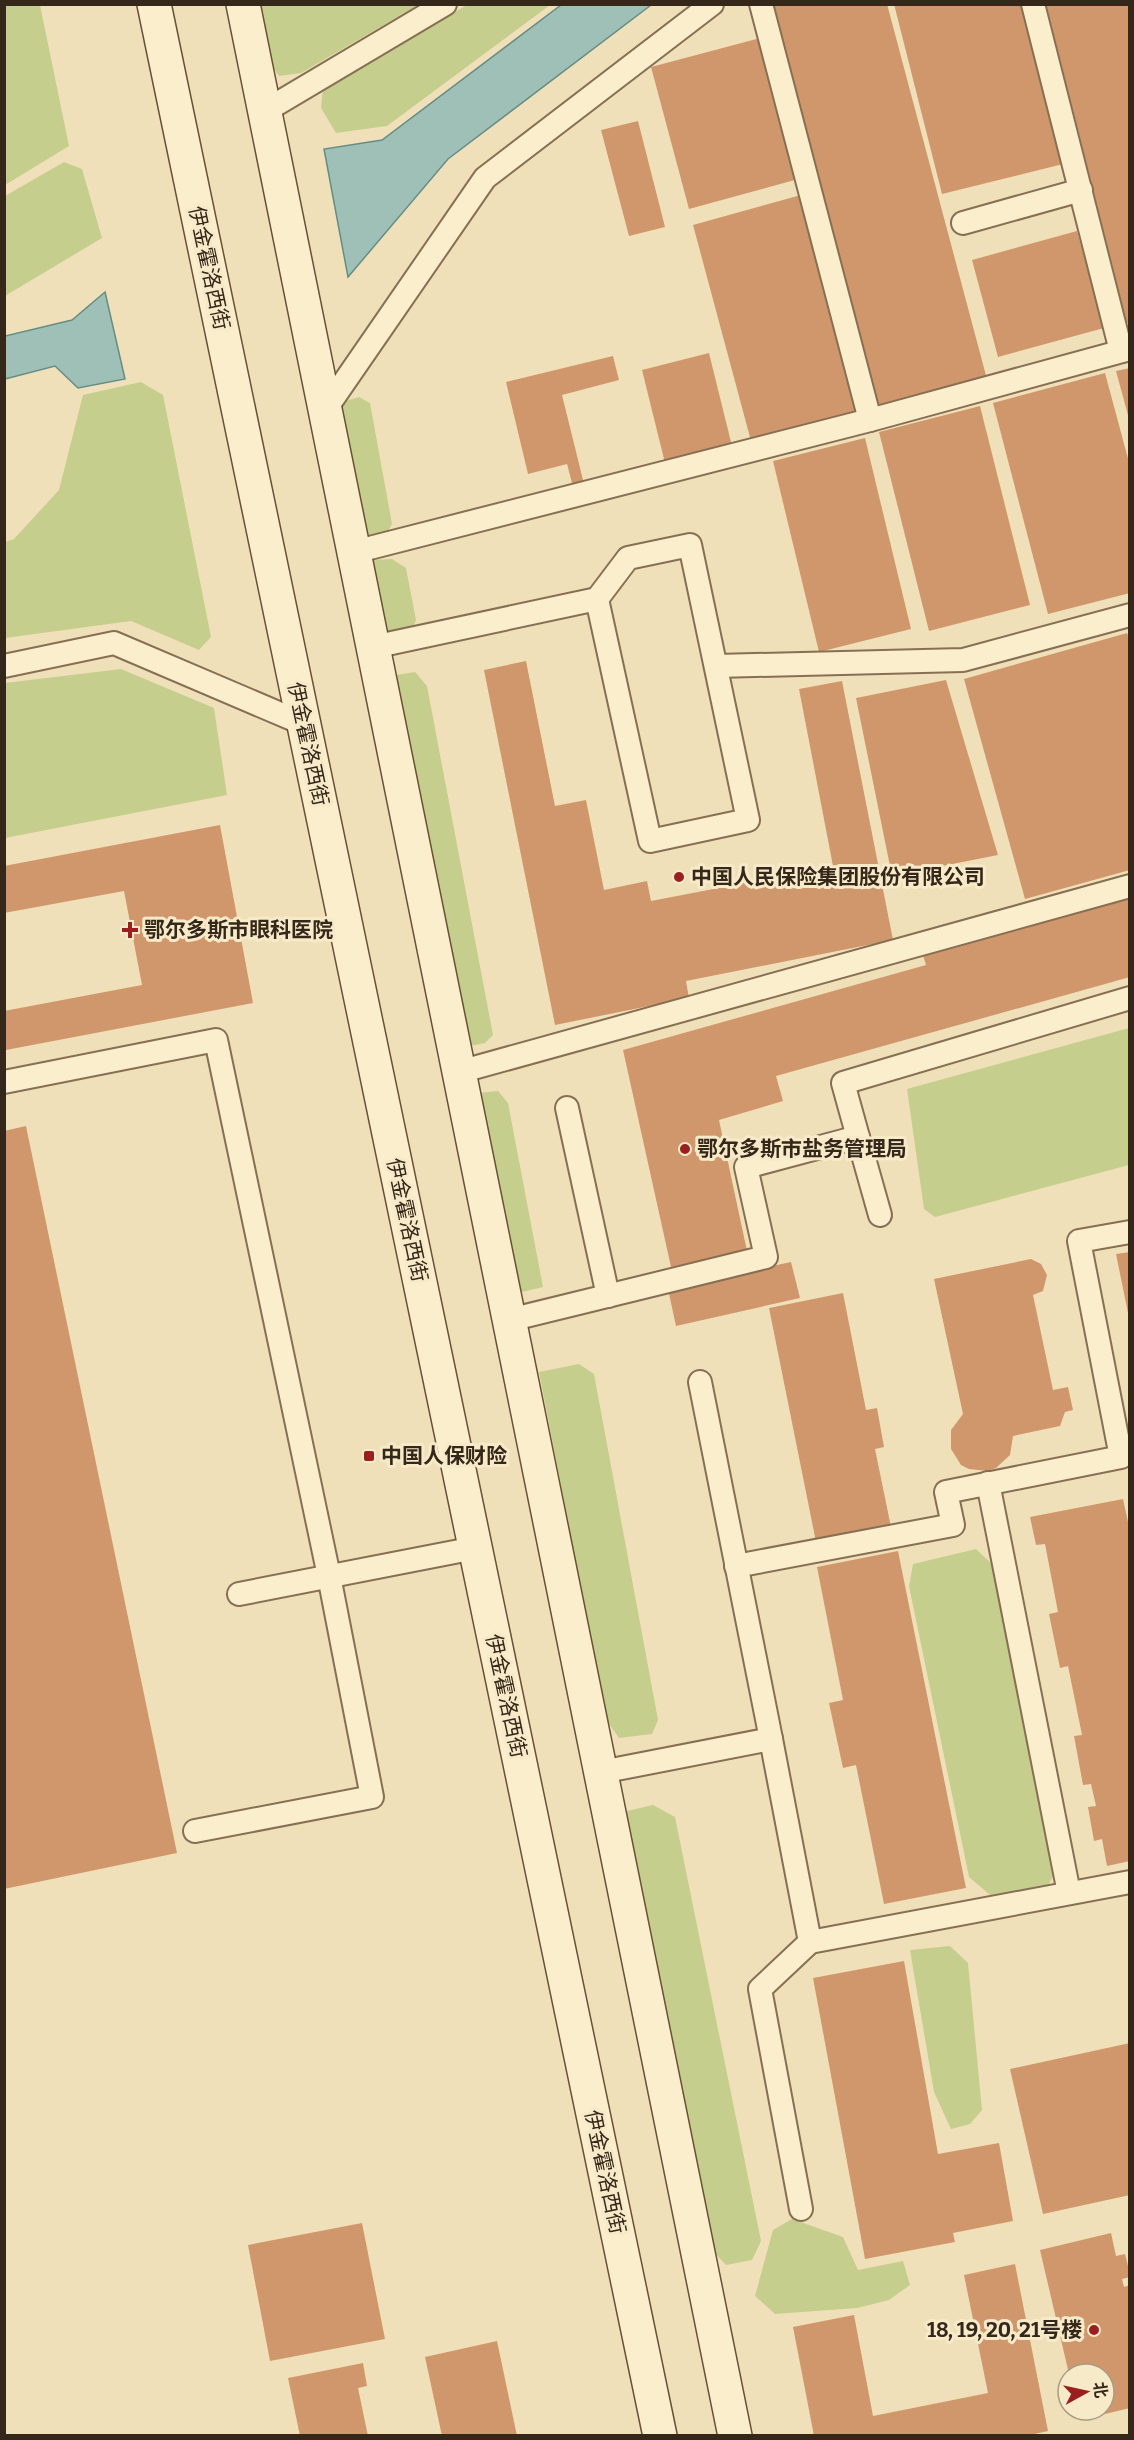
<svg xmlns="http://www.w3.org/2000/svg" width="1134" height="2440" font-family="Bitter,'Noto Sans SC',serif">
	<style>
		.green { fill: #c6ce8d }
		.water { fill: #9ec0b6; stroke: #668d84; stroke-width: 1.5 }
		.building { fill: #d1976c }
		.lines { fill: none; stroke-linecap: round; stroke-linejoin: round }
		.lane-casing { stroke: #876f53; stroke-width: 26 }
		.secondary-casing { stroke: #695037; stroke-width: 36 }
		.lane { stroke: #fbeecc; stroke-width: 22 }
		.secondary { stroke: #fbeecc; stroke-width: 33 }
		.poi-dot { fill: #9a2020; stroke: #f7eac9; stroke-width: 2 }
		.labels { text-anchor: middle; stroke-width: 6; stroke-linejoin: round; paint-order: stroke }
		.street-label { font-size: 21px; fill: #352719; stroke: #f7eac9 }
		.poi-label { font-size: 21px; font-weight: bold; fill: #352719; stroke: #f7eac9; text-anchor: start }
	</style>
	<rect width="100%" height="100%" fill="#f0e0b9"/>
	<g class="green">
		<path d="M 4,5 L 40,5 L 69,146 L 5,185 Z"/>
		<path d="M 254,5 L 418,5 L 301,73 L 279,76 L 263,53 Z"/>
		<path d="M 467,5 L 550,5 L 387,126 L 336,133 L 321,108 L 323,88 Z"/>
		<path d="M 64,162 L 82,169 L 102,238 L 5,296 L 5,196 Z"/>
		<path d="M 141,382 L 163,395 L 211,637 L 199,650 L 131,621 L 5,638 L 5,542 L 14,539 L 59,490 L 83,395 Z"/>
		<path d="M 359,397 L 370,403 L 392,524 L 387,533 L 368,537 L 357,525 L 337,416 L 342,402 Z"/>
		<path d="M 392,559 L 406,568 L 416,620 L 411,632 L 388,637 L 366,576 L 374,560 Z"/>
		<path d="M 121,669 L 214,708 L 227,795 L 5,838 L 5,683 Z"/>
		<path d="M 415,672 L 427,686 L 493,1035 L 485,1043 L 470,1046 L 389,687 L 396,675 Z"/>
		<path d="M 1129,1028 L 1129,1165 L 935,1217 L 924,1209 L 907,1089 Z"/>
		<path d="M 498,1091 L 508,1103 L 543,1287 L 522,1292 L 507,1275 L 478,1093 Z"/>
		<path d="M 579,1364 L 594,1374 L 658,1720 L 652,1734 L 619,1738 L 607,1721 L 539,1372 Z"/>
		<path d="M 976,1549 L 992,1564 L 1053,1876 L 1048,1886 L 990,1895 L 969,1877 L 909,1586 L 913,1564 Z"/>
		<path d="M 653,1805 L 675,1817 L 761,2241 L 752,2260 L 726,2265 L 709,2247 L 623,1830 L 627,1811 Z"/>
		<path d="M 950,1946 L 968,1963 L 982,2110 L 970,2124 L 951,2129 L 934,2092 L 910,1950 Z"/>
		<path d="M 792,2219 L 843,2237 L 858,2270 L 903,2261 L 910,2285 L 889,2300 L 857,2308 L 775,2314 L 755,2296 L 773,2230 Z"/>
	</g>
	<g class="water">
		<path d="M 561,5 L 651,5 L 448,159 L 348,277 L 324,149 L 382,140 Z"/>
		<path d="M 105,292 L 125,379 L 78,388 L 55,366 L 5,379 L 5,336 L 72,320 Z"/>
	</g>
	<g class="building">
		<path d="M 769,4 L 887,4 L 988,383 L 878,412 Z"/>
		<path d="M 894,4 L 1022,4 L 1063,164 L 942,194 Z"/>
		<path d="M 1046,4 L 1130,4 L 1130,322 L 1127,323 Z"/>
		<path d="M 764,37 L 802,178 L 689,209 L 651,67 Z"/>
		<path d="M 638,121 L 665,227 L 629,236 L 601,130 Z"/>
		<path d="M 801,195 L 860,412 L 751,441 L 693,225 Z"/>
		<path d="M 1077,231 L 1104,328 L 998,357 L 972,260 Z"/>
		<path d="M 709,353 L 732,446 L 665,463 L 642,370 Z"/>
		<path d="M 613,356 L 619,380 L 562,395 L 584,484 L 573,487 L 567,464 L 528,474 L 506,382 Z"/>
		<path d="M 1130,368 L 1130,419 L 1129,419 L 1116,371 Z"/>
		<path d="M 1105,373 L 1130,466 L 1130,593 L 1048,614 L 993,403 Z"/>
		<path d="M 980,406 L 1030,605 L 929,631 L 879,432 Z"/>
		<path d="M 865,438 L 911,629 L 819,652 L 773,461 Z"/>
		<path d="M 1127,633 L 1130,641 L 1130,870 L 1025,899 L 964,679 Z"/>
		<path d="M 526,661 L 555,806 L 586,800 L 604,890 L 647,881 L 651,901 L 833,866 L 799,689 L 842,681 L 893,940 L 686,981 L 689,998 L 555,1025 L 484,670 Z"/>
		<path d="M 946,680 L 998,855 L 892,876 L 856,698 Z"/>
		<path d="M 220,825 L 253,1003 L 6,1050 L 4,1011 L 142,985 L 124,891 L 4,913 L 4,866 Z"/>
		<path d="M 1130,891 L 1130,977 L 776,1076 L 783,1101 L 719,1120 L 747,1251 L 671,1267 L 623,1050 L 926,965 L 921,949 Z"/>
		<path d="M 26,1126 L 177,1853 L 4,1889 L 4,1131 Z"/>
		<path d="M 1130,1252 L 1130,1313 L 1128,1313 L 1116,1254 Z"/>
		<path d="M 1031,1259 L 1041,1264 L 1047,1275 L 1043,1291 L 1033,1295 L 1053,1390 L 1068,1387 L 1073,1410 L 1065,1412 L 1060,1426 L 1013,1436 L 1010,1455 L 996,1468 L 987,1471 L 969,1469 L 961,1465 L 951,1449 L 951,1430 L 963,1414 L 934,1279 Z"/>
		<path d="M 791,1262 L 800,1298 L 676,1326 L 668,1289 Z"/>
		<path d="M 843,1293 L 866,1410 L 877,1408 L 884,1447 L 875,1449 L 891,1527 L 816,1542 L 769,1308 Z"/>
		<path d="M 1123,1499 L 1130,1531 L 1130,1861 L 1107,1866 L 1102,1839 L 1094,1841 L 1088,1807 L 1096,1806 L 1091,1784 L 1083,1785 L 1074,1736 L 1082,1735 L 1068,1666 L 1060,1668 L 1049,1614 L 1058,1612 L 1045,1544 L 1036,1545 L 1030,1517 Z"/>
		<path d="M 898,1551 L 966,1888 L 884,1904 L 856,1765 L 843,1768 L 829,1703 L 843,1700 L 817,1567 Z"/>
		<path d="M 904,1961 L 938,2154 L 999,2143 L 1013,2221 L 953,2233 L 955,2242 L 865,2259 L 813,1978 Z"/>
		<path d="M 1130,2043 L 1130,2195 L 1043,2214 L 1010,2069 Z"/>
		<path d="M 362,2223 L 385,2339 L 270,2361 L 248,2245 Z"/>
		<path d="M 1111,2233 L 1116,2256 L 1125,2254 L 1130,2274 L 1130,2277 L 1122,2279 L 1124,2287 L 1130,2285 L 1130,2408 L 1080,2420 L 1078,2410 L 1104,2410 L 1104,2374 L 1069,2374 L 1040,2250 Z"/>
		<path d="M 1015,2264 L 1048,2431 L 1026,2436 L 814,2436 L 793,2327 L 854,2315 L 873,2416 L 988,2393 L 964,2275 Z"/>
		<path d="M 497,2341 L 517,2436 L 442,2436 L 425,2357 Z"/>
		<path d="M 363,2363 L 367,2386 L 358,2388 L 368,2436 L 300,2436 L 288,2378 Z"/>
	</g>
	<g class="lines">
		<defs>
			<g id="lane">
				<path d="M 761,4 L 870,420"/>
				<path d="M 1033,4 L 1121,351"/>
				<path d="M 265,111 L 445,4"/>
				<path d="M 963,223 L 1081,190"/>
				<path d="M 325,410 L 485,178 L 712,4"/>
				<path d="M 354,552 L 870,420 L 1130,349"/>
				<path d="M 373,647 L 597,599 L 650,841 L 748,820 L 690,545 L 628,558 L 597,599"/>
				<path d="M 4,666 L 114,643 L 304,724"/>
				<path d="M 716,666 L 963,660 L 1130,615"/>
				<path d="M 459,1072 L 1130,886"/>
				<path d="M 4,1082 L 216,1040 L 329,1576 L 372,1797 L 195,1831"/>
				<path d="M 567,1108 L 608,1296"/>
				<path d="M 858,1137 L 880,1215"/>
				<path d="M 509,1320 L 766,1257 L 746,1167 L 858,1137 L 843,1083 L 1130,998"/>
				<path d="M 988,1483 L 1069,1893"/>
				<path d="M 736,1566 L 953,1525 L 946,1492 L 1121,1457 L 1079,1241 L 1130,1232"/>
				<path d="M 239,1594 L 475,1548"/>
				<path d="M 771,1739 L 810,1942 L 760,1989 L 801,2209"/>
				<path d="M 601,1772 L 771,1739 L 700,1382"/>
				<path d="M 810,1942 L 1130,1882"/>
			</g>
			<g id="secondary">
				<path d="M 154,4 L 660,2436"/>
				<path d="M 243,4 L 735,2436"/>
			</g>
		</defs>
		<use href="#lane" class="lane-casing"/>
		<use href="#secondary" class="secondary-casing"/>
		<use href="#lane" class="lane"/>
		<use href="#secondary" class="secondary"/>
	</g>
	<g class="poi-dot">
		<circle cx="679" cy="877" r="6"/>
		<path d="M127 921h6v6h6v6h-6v6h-6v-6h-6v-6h6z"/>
		<circle cx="685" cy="1149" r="6"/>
		<rect x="363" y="1450" width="12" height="12" rx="3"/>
		<circle cx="1094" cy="2330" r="6"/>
	</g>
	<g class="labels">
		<g class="street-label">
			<text transform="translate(209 268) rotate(78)" y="7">伊金霍洛西街</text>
			<text transform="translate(308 744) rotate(78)" y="7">伊金霍洛西街</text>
			<text transform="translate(407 1220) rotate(78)" y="7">伊金霍洛西街</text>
			<text transform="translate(506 1696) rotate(78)" y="7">伊金霍洛西街</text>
			<text transform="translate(605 2172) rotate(78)" y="7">伊金霍洛西街</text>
		</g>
		<g class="poi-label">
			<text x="691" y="884">中国人民保险集团股份有限公司</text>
			<text x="144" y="937">鄂尔多斯市眼科医院</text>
			<text x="697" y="1156">鄂尔多斯市盐务管理局</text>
			<text x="381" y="1463">中国人保财险</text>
			<text x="1082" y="2337" text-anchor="end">18, 19, 20, 21号楼</text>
		</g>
	</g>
	<rect width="1134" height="2440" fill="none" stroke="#352719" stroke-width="12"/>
	<g transform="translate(1086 2392) rotate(82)"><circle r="28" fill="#f7eac9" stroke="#a99c83" stroke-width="1.5"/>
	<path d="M0-4.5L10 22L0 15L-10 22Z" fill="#9a2020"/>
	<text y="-9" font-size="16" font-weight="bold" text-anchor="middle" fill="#352719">北</text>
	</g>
</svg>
